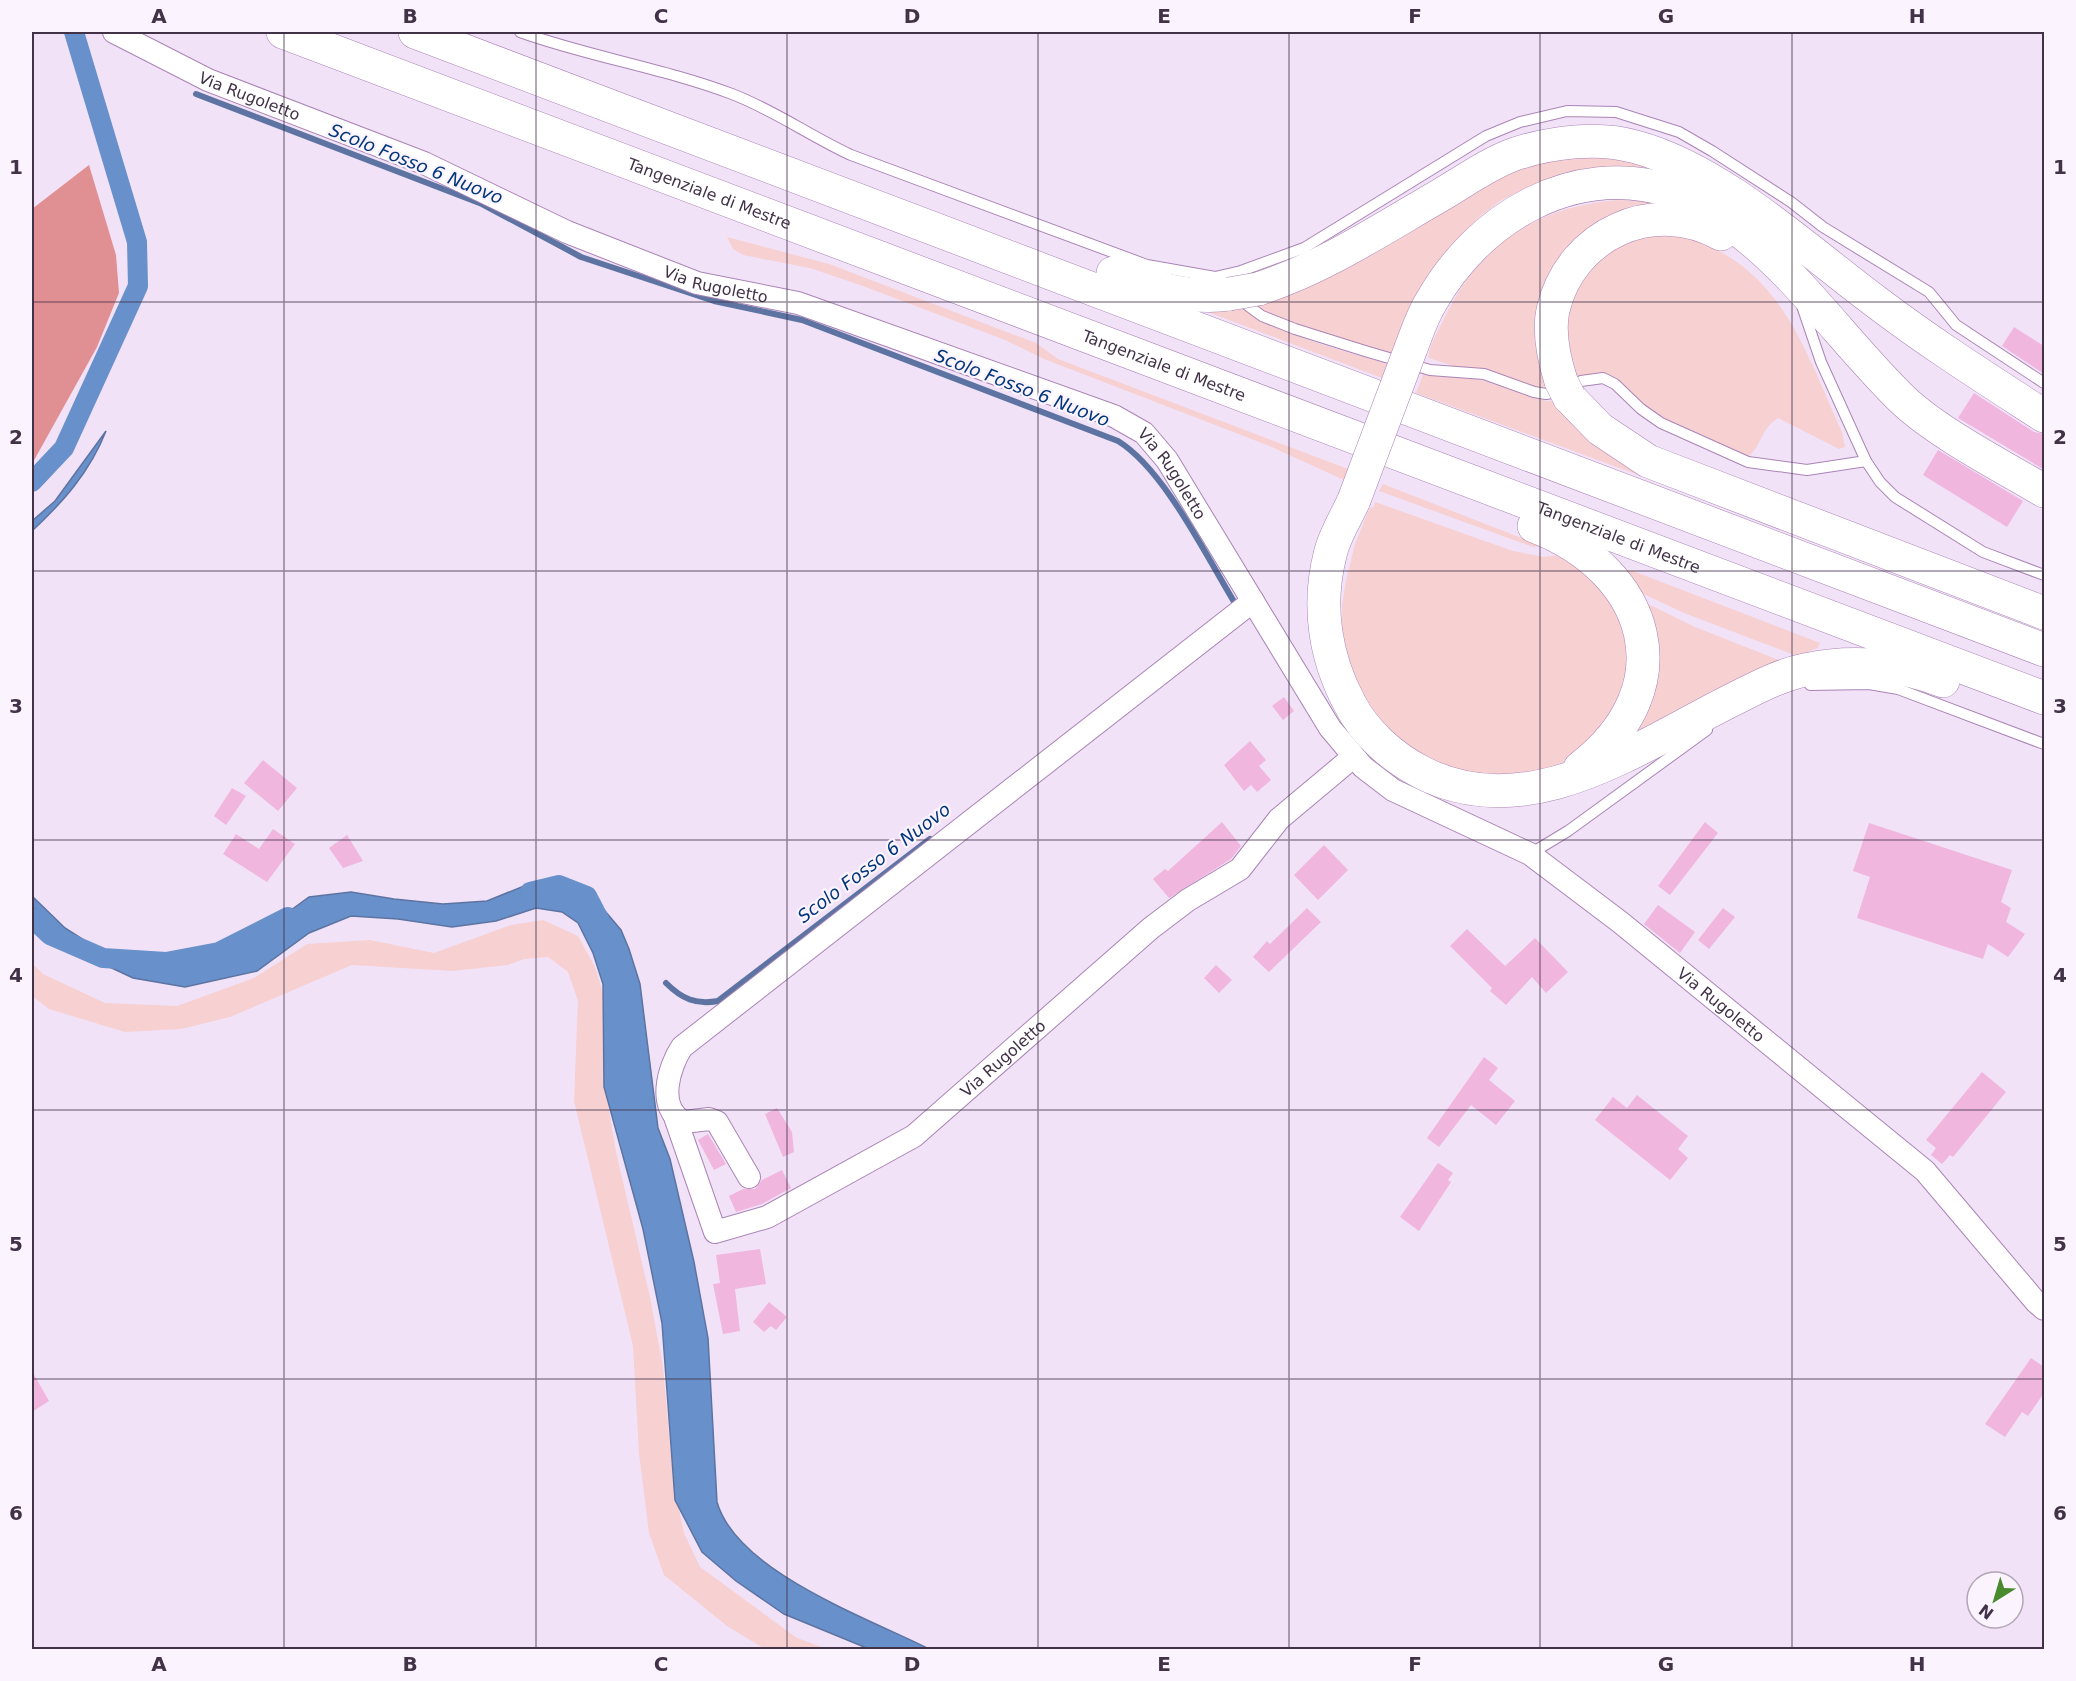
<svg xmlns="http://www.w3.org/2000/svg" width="2076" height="1681" font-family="'DejaVu Sans',sans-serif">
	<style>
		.green { fill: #f7d0d1 }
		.forest { fill: #e09092 }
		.water { fill: #6890ca; stroke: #5d74a3; stroke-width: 1.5 }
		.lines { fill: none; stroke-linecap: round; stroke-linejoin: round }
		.stream { stroke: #5d74a3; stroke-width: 6 }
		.canal { stroke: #6890ca; stroke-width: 20 }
		.building { fill: #f0b6de }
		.service-casing { stroke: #aa84b6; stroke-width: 12 }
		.minor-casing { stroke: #aa84b6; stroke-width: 24 }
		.motorway-casing { stroke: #aa84b6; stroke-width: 34 }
		.service { stroke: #fff; stroke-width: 10 }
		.minor { stroke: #fff; stroke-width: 22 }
		.motorway { stroke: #fff; stroke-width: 33 }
		.motorway-bridge-casing { stroke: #aa84b6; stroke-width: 34; stroke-linecap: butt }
		.motorway-bridge { stroke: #fff; stroke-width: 33 }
		.grid { fill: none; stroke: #423248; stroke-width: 1.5; stroke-opacity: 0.55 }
		.labels { text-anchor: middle; stroke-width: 4.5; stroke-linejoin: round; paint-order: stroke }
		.street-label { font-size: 16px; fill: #423248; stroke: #fbf3fe }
		.water-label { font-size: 18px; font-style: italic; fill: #00367b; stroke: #fbf3fe }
		.neatline { fill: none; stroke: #423248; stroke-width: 2 }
		.grid-label { font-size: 20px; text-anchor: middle; font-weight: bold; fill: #423248 }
	</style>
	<rect width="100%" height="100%" fill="#f2e2f8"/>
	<g class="green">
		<path d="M 1604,156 L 1647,165 L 1655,171 L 1587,169 L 1564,173 L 1521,190 L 1500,201 L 1479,217 L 1440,260 L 1391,353 C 1345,341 1294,331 1253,306 L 1506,173 L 1547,160 Z"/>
		<path d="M 1619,200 L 1645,202 L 1663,206 L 1577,252 L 1552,387 C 1522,390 1459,368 1429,358 C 1427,349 1438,331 1443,321 C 1478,245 1536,206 1619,200 Z"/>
		<path d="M 1677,234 C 1780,263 1802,344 1842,432 L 1845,447 L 1839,449 L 1778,418 C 1760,429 1762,446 1748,457 L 1670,425 L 1609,375 L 1589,374 L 1568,384 L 1561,337 L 1576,286 L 1604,254 L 1630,239 Z"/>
		<path d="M 727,237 L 829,264 L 1036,343 L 1058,359 L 1348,469 L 1344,480 L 1267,445 L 1044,359 L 1005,340 L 863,286 L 810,268 L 743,255 L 733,249 Z"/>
		<path d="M 1237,305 C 1281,336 1336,348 1387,364 L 1382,378 L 1205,311 Z"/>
		<path d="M 1424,372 L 1452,377 L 1472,377 L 1546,401 L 1561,402 L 1649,479 L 1416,393 Z"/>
		<path d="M 1383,484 L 1542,546 L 1533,547 L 1379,491 Z"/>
		<path d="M 1375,502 L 1513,551 L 1544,557 L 1559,555 L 1567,559 L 1603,591 L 1615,610 L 1630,653 L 1615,719 L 1577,756 L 1535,774 L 1468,775 L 1423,758 L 1384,727 L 1361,697 L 1344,648 L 1342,632 L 1342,605 L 1346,581 L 1355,544 L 1370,507 L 1373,508 Z"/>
		<path d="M 1625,570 L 1633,571 L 1820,643 L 1818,648 L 1797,656 L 1684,613 L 1637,591 L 1644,602 L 1695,627 L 1781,661 L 1710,692 L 1625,750 L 1633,725 L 1622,572 Z"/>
		<path d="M 543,920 L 578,936 L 595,967 L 604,996 L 610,1028 L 604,1081 L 616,1152 L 650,1297 L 663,1367 L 673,1480 L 684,1533 L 700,1567 L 797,1638 L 827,1649 L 765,1649 L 727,1626 L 664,1575 L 649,1533 L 639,1453 L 633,1346 L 574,1101 L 578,1001 L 568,972 L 548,957 L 524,959 L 508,965 L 452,971 L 352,965 L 230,1017 L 181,1029 L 125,1032 L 49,1009 L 32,996 L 32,963 L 43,974 L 105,1003 L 177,1006 L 254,978 L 307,944 L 370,940 L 434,953 L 511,925 Z"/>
	</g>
	<path class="forest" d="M 89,165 L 116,255 L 119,293 L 97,347 L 32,464 L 32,209 Z"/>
	<g class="water">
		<path d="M 106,431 C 90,472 63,502 32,531 L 32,521 L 55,501 Z"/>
		<path d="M 524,886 L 566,886 L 600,905 L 621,930 L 629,949 L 640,984 L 658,1128 L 670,1159 L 694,1262 L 708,1338 L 717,1502 C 737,1572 868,1618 929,1649 L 869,1649 L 784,1614 L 736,1581 L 702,1552 L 675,1500 L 662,1323 L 643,1229 L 604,1087 L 603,984 L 593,953 L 578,923 L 562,912 L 536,908 L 496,921 L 452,927 L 398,919 L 351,916 L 309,933 L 257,971 L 185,987 L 133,978 L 82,954 L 48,926 L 32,906 L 32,896 L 65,928 L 104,953 L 132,962 L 171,964 L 217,954 L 250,940 L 309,897 L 351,892 L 394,899 L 443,904 L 487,901 Z"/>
	</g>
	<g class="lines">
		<g class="stream">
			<path d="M 196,94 L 482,204 L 581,257 L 714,301 L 802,320 L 1118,441 C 1165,470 1207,558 1236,605 L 1234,607"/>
			<path d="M 666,983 C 682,999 696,1005 718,1001 L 930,839"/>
		</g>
		<g class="canal">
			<path d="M 32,482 L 64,448 L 138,286 L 137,242 L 74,32"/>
			<path d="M 530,892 L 559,885 L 587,896 L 600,921"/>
			<path d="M 32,918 L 50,935 L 103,958 L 166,962 L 219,952 L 288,917"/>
		</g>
	</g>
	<g class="building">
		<path d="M 2014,327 L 2044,346 L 2044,374 L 2002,346 Z"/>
		<path d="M 1974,393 L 2034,432 L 2044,434 L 2043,469 L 1958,418 Z"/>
		<path d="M 1938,450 L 2023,501 L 2007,527 L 1923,475 Z"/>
		<path d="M 1284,697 L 1294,711 L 1283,720 L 1272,706 Z"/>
		<path d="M 1250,741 L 1266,760 L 1259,766 L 1271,780 L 1257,792 L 1251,785 L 1244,791 L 1224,765 Z"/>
		<path d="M 263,760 L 297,788 L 278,811 L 244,783 Z"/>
		<path d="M 232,788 L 246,796 L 226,825 L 214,816 Z"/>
		<path d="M 1222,822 L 1241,846 L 1231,859 L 1169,898 L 1153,879 L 1165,869 L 1168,871 Z"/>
		<path d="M 1705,822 L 1718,833 L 1670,895 L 1658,886 Z"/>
		<path d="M 1869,823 L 2012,870 L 2001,902 L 2011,908 L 2006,922 L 2025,934 L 2008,957 L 1988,944 L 1983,959 L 1857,918 L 1870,877 L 1853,871 Z"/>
		<path d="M 273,829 L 295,844 L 267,882 L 223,854 L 236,834 L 259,849 Z"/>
		<path d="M 347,835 L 363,861 L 343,868 L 329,848 Z"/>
		<path d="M 1324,845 L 1348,870 L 1318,900 L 1294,875 Z"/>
		<path d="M 1658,905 L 1695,932 L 1680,953 L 1644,924 Z"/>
		<path d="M 1307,908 L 1321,922 L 1269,972 L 1253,957 L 1267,941 L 1270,944 Z"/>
		<path d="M 1723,908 L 1735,917 L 1709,949 L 1698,940 Z"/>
		<path d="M 1467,929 L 1505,966 L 1535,938 L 1568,972 L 1546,993 L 1532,977 L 1506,1005 L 1490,991 L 1492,988 L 1450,946 Z"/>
		<path d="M 1216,965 L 1232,980 L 1219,993 L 1204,978 Z"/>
		<path d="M 1484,1057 L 1498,1068 L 1489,1080 L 1515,1101 L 1496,1125 L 1471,1105 L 1439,1147 L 1427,1138 Z"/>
		<path d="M 1982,1072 L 2006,1092 L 1953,1157 L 1950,1155 L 1942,1164 L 1931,1155 L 1936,1148 L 1926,1140 Z"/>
		<path d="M 1637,1095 L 1688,1136 L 1678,1149 L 1688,1158 L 1670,1180 L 1595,1120 L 1613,1097 L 1627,1108 Z"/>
		<path d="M 777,1108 L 792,1132 L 794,1152 L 783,1157 L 765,1114 Z"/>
		<path d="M 708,1134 L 726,1164 L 714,1170 L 698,1140 Z"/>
		<path d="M 1438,1163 L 1453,1173 L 1448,1180 L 1451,1182 L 1419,1231 L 1400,1217 Z"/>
		<path d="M 782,1170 L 791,1188 L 762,1204 L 736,1212 L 729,1196 L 743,1189 L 755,1189 L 762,1180 Z"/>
		<path d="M 760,1249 L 766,1284 L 735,1289 L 740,1331 L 723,1334 L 713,1284 L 720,1283 L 716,1255 Z"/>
		<path d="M 769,1302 L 787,1317 L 776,1330 L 771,1326 L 764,1332 L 753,1322 Z"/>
		<path d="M 2031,1358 L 2044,1367 L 2044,1393 L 2028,1416 L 2022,1412 L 2005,1437 L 1985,1424 Z"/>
		<path d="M 32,1371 L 49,1401 L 32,1412 Z"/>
	</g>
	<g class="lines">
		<defs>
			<g id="service">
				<path d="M 520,32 C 590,57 663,68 732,94 C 774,110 810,136 851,155 L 1147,265 L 1215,277 L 1241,271 L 1304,248 L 1486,136 L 1520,122 L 1567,111 L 1616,112 L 1679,132 L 1712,151 L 1791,202 L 1823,227 L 1929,292 L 1956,325 L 2044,383"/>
				<path d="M 1245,295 L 1247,305 L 1262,316 L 1295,329 L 1365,351 L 1430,370 L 1484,374 L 1534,392 L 1546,394 L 1563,391 L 1581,381 L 1603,378 L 1615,384 L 1641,409 L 1661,423 L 1748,462 L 1807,470 L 1866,461"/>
				<path d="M 1802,306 L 1821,362 L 1866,461 L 1880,482 L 1895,497 L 1983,552 L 2044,575"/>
				<path d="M 1810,685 L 1869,684 L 1898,689 L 2044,744"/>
				<path d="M 1530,854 L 1568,831 L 1707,730"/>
			</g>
			<g id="minor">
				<path id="s1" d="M 114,32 L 208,80 L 424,163 L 567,232 L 697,283 L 798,303 L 1114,416 L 1144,433 L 1167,460 L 1330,728 L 1363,767 L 1393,790 L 1530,854 L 1620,922 L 1925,1171 L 2036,1302 L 2044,1309"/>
				<path id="s2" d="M 674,1114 L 715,1232 L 767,1217 L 914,1136 L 1151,928 L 1188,900 L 1240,869 L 1279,819 L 1353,757"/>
				<path d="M 749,1177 L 717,1122 L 709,1119 L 684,1122 C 656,1109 669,1066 682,1047 L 1253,601"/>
			</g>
			<g id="motorway">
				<path id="s3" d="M 283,32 L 2044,698"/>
				<path d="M 415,32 L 2044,650"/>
				<path d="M 1728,222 C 1796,270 1844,343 1903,400 C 1938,433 2002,466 2044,491"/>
				<path d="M 1113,273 C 1149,287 1190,300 1229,294"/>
				<path d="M 1258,289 C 1323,268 1380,230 1439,196 C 1463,182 1489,163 1515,154 C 1552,142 1598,136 1636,147 C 1721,170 1805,249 1875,301 C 1930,343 1987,379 2044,416"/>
				<path d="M 1411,348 C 1417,333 1422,316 1431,302 C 1479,217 1573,161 1671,191 C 1700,200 1728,216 1755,228"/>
				<path d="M 1561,381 C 1554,359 1548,333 1553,310 C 1571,233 1654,197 1721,234"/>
				<path d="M 1569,397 L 1600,429 L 1648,461 L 2044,613"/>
				<path d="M 1354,500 C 1346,518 1334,536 1330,555 C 1317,606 1325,658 1350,704 C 1365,733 1392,757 1421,772 C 1529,828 1639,746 1734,699 C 1756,688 1780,675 1805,670 C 1851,660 1900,664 1943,681"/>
				<path d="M 1534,526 C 1650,570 1686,687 1580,768"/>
			</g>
		</defs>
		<use href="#service" class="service-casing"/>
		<use href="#minor" class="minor-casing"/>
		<use href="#motorway" class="motorway-casing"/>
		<use href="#service" class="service"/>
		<use href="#minor" class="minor"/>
		<use href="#motorway" class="motorway"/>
		<defs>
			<g id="motorway-bridge">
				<path d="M 1229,294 L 1258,289"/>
				<path d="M 1561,381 L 1569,397"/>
				<path d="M 1354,500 L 1411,348"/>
			</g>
		</defs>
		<use href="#motorway-bridge" class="motorway-bridge-casing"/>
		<use href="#motorway-bridge" class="motorway-bridge"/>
	</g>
	<path class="grid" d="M 284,32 L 284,1650M 536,32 L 536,1650M 787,32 L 787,1650M 1038,32 L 1038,1650M 1289,32 L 1289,1650M 1540,32 L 1540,1650M 1792,32 L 1792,1650M 32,302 L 2044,302M 32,571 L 2044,571M 32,840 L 2044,840M 32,1110 L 2044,1110M 32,1379 L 2044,1379"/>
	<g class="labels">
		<g class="street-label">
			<text dy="6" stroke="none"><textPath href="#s1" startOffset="150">Via Rugoletto</textPath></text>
			<text dy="6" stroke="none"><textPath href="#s3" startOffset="456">Tangenziale di Mestre</textPath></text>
			<text dy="6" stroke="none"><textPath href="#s1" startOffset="654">Via Rugoletto</textPath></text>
			<text dy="6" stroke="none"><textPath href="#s3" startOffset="942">Tangenziale di Mestre</textPath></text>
			<text dy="6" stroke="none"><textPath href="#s1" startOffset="1158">Via Rugoletto</textPath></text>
			<text dy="6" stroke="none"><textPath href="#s3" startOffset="1428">Tangenziale di Mestre</textPath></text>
			<text dy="6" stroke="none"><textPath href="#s1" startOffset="1941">Via Rugoletto</textPath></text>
			<text dy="6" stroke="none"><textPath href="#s2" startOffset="465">Via Rugoletto</textPath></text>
		</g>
		<g class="water-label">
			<text transform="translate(416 164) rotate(22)" y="6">Scolo Fosso 6 Nuovo</text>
			<text transform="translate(1022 388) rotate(21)" y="6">Scolo Fosso 6 Nuovo</text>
			<text transform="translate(874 863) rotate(-37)" y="6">Scolo Fosso 6 Nuovo</text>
		</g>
	</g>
	<rect width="2076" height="1681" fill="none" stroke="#fbf3fe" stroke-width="66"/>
	<g transform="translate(1995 1600) rotate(217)"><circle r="28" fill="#fbf3fe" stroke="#b1a6b5" stroke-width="1.5"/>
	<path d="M0-4.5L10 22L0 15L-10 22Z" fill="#488a2c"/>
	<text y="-9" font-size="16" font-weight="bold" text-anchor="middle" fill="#423248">N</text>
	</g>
	<rect x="33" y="33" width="2010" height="1615" class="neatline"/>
	<g class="grid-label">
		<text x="159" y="23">A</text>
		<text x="410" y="23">B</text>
		<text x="661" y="23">C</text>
		<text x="912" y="23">D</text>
		<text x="1164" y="23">E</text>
		<text x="1415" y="23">F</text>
		<text x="1666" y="23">G</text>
		<text x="1917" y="23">H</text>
		<text x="16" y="174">1</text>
		<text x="2060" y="174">1</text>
		<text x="16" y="444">2</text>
		<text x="2060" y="444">2</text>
		<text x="16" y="713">3</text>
		<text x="2060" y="713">3</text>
		<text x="16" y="982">4</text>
		<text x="2060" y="982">4</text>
		<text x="16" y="1251">5</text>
		<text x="2060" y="1251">5</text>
		<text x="16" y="1520">6</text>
		<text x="2060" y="1520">6</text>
		<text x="159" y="1671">A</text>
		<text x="410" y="1671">B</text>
		<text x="661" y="1671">C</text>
		<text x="912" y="1671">D</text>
		<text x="1164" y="1671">E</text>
		<text x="1415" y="1671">F</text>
		<text x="1666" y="1671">G</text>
		<text x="1917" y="1671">H</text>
	</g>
</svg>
